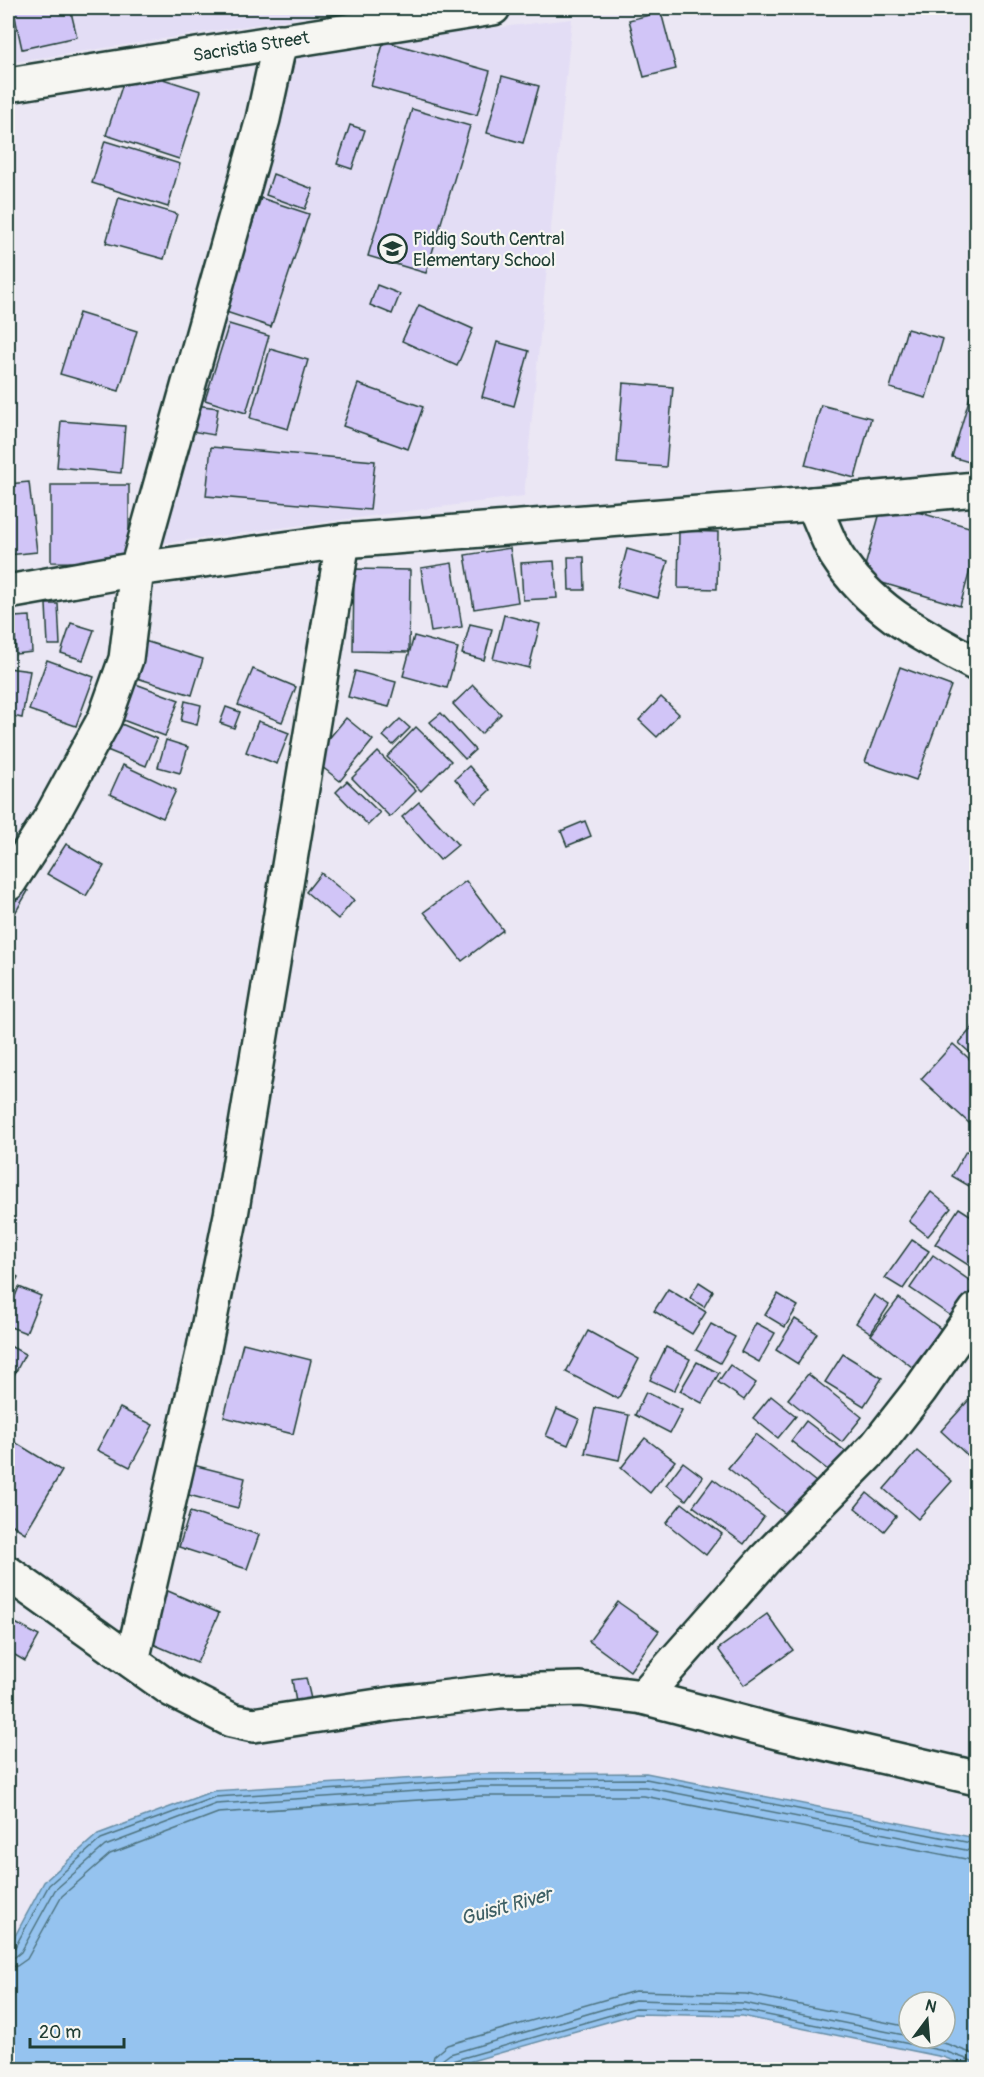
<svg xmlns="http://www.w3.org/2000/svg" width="984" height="2077" font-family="Pangolin,sans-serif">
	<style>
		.built { fill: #e3ddf5 }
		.water { fill: #95c3ef; stroke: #668da4; stroke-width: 1.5; fill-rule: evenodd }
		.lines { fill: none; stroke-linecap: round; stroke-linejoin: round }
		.shore { stroke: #4e737f; stroke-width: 1.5 }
		.building { fill: #d1c5f7; stroke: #1f3d34; stroke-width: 1.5 }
		.minor-casing { stroke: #1f3d34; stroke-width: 38 }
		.minor { stroke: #f6f6f2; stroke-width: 33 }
		.labels { text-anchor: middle; stroke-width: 4.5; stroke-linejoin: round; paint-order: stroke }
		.street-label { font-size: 18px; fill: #1f3d34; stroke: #f6f6f2 }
		.poi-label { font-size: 18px; fill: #1f3d34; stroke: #f6f6f2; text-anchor: start }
		.water-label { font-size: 20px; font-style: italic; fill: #3c5e63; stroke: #f6f6f2 }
	</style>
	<rect width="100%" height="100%" fill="#ebe7f4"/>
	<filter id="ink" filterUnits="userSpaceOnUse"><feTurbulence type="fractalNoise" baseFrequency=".0167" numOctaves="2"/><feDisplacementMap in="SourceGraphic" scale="12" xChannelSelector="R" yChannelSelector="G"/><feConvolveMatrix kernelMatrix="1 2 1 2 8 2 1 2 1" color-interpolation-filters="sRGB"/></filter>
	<g filter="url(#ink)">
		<g class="built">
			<path d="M 8,8 L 363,8 L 8,63 Z"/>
			<path d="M 572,19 L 524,496 L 157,544 L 292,51 Z"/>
		</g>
		<path class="water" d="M 646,1773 L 976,1838 L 976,2069 L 943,2057 L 742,2016 L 635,2014 L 444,2069 L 8,2069 L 8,1949 L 44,1882 L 98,1834 L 213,1791 L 481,1774 ZM 909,2002 L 945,2002 L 945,2038 L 909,2038 Z"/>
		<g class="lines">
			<g class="shore">
				<path d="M 8,1951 L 15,1947 L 49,1885 L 101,1839 L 215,1797 L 481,1780 L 646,1779 L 976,1844"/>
				<path d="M 8,1958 L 15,1957 L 21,1952 L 55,1890 L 105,1846 L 216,1804 L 481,1787 L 645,1787 L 976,1852"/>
				<path d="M 8,1967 L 17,1966 L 27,1959 L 62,1896 L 110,1854 L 218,1813 L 481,1796 L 644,1796 L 976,1861"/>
				<path d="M 919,2038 L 947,2044 L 976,2055"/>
				<path d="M 431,2070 L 434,2056 L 447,2045 L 635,1991 L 746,1994 L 909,2027"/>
				<path d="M 440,2070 L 442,2060 L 450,2054 L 635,2000 L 744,2003 L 909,2036"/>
				<path d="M 447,2070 L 448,2064 L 452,2061 L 635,2008 L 743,2010 L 944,2051 L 972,2061 L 976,2070"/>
			</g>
		</g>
		<g class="building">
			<path d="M 13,8 L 70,8 L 77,37 L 22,49 Z"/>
			<path d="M 661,12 L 676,69 L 644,77 L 629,20 Z"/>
			<path d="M 384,41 L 490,71 L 477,115 L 371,86 Z"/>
			<path d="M 128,68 L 201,91 L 179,159 L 106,135 Z"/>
			<path d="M 502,76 L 539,86 L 523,143 L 487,133 Z"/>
			<path d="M 412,109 L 470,126 L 426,273 L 368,256 Z"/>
			<path d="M 350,125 L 365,130 L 352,169 L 337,164 Z"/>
			<path d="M 105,141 L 180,164 L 168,207 L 92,183 Z"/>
			<path d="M 273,174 L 313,189 L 305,209 L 266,195 Z"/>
			<path d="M 119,197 L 177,214 L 164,259 L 106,243 Z"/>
			<path d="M 261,198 L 309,214 L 271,327 L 223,311 Z"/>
			<path d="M 377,285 L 400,294 L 392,314 L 370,305 Z"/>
			<path d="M 419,305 L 473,329 L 457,366 L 402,341 Z"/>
			<path d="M 79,313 L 137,331 L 119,391 L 60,374 Z"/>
			<path d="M 229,324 L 269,336 L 246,413 L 205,400 Z"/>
			<path d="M 907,329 L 943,339 L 926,398 L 890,388 Z"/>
			<path d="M 497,342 L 529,351 L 514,406 L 482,397 Z"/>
			<path d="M 270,349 L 308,360 L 288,429 L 250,418 Z"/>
			<path d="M 623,383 L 673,387 L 666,467 L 617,463 Z"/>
			<path d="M 974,383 L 976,383 L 976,464 L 952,457 Z"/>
			<path d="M 358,384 L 423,407 L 408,449 L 343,426 Z"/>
			<path d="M 195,405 L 218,408 L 214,435 L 191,431 Z"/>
			<path d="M 821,405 L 871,418 L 855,478 L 805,465 Z"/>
			<path d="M 61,421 L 125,426 L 121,473 L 57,467 Z"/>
			<path d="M 211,447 L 375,461 L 370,510 L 206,496 Z"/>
			<path d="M 29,482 L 37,552 L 8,555 L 8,484 Z"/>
			<path d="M 51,485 L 129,485 L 129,563 L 51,562 Z"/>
			<path d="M 883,502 L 976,529 L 976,549 L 960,606 L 862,577 Z"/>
			<path d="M 679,531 L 718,532 L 717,589 L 678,588 Z"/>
			<path d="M 510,548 L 518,602 L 474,609 L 465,555 Z"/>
			<path d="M 627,549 L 668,561 L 658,598 L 617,587 Z"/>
			<path d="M 568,557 L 584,557 L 585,590 L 569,590 Z"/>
			<path d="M 554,561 L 557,598 L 523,600 L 521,563 Z"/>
			<path d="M 452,563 L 462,627 L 431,632 L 421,568 Z"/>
			<path d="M 354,569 L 410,570 L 409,652 L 353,651 Z"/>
			<path d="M 46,604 L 58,604 L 60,645 L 48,645 Z"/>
			<path d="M 504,615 L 540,624 L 529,668 L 493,659 Z"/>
			<path d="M 30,616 L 32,652 L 16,654 L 14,617 Z"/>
			<path d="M 71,623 L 94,630 L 83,660 L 61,653 Z"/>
			<path d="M 470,624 L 492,629 L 484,660 L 462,654 Z"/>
			<path d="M 414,636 L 458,648 L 447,688 L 403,676 Z"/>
			<path d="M 138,639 L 203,659 L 192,695 L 127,675 Z"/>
			<path d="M 47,660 L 94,677 L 76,726 L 29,710 Z"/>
			<path d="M 900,667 L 951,686 L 916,780 L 865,762 Z"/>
			<path d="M 8,668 L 30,671 L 22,718 L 8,715 Z"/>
			<path d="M 253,669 L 296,687 L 282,722 L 238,705 Z"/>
			<path d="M 355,671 L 396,682 L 389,707 L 348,697 Z"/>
			<path d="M 133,683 L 179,700 L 165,736 L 120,719 Z"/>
			<path d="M 473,685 L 501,714 L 481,734 L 453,704 Z"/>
			<path d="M 661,697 L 679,714 L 657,737 L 639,720 Z"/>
			<path d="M 185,701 L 201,705 L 197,725 L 181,721 Z"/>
			<path d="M 226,707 L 240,712 L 234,728 L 220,723 Z"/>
			<path d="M 441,713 L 475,750 L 465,759 L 430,722 Z"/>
			<path d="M 346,718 L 373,740 L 340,781 L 312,759 Z"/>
			<path d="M 400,719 L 410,728 L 393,745 L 383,736 Z"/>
			<path d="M 258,721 L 289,733 L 277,764 L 246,752 Z"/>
			<path d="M 119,723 L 157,739 L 146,766 L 107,750 Z"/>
			<path d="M 416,727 L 451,761 L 421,791 L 387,757 Z"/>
			<path d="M 166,740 L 188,747 L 180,773 L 158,767 Z"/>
			<path d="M 378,752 L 416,791 L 390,817 L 352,778 Z"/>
			<path d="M 123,765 L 176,790 L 163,818 L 110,794 Z"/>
			<path d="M 469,766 L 490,790 L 476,803 L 455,779 Z"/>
			<path d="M 347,781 L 380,813 L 368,825 L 336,792 Z"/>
			<path d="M 419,802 L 458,845 L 440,860 L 402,817 Z"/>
			<path d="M 585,821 L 591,836 L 567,846 L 561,831 Z"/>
			<path d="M 66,844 L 104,866 L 86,896 L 47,874 Z"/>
			<path d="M 321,873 L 354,900 L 338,919 L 306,892 Z"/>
			<path d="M 12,881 L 28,891 L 14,915 L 8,911 L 8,888 Z"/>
			<path d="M 466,881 L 503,930 L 462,961 L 424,912 Z"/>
			<path d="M 976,1023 L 976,1058 L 959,1043 Z"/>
			<path d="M 953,1044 L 976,1065 L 976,1117 L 970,1124 L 921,1079 Z"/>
			<path d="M 966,1151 L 976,1156 L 976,1174 L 969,1186 L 952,1176 Z"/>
			<path d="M 931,1192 L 951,1208 L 928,1236 L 909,1221 Z"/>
			<path d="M 959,1208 L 976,1219 L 976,1270 L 935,1244 Z"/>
			<path d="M 912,1240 L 929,1251 L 903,1289 L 885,1278 Z"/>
			<path d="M 933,1255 L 976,1285 L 954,1318 L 910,1288 Z"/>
			<path d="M 8,1271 L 18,1277 L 8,1295 Z"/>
			<path d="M 699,1282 L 713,1291 L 704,1307 L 690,1298 Z"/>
			<path d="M 19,1287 L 41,1296 L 26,1333 L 8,1326 L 8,1313 Z"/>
			<path d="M 668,1289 L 706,1312 L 692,1334 L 654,1311 Z"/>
			<path d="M 778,1294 L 798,1306 L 785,1327 L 765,1315 Z"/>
			<path d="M 874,1295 L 889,1305 L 871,1333 L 856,1323 Z"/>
			<path d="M 899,1298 L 941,1329 L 912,1367 L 871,1335 Z"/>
			<path d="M 795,1319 L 817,1333 L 798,1364 L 776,1350 Z"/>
			<path d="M 756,1323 L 775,1333 L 759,1362 L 741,1352 Z"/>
			<path d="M 711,1324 L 735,1337 L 720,1363 L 696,1350 Z"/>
			<path d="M 588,1331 L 639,1359 L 618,1399 L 566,1372 Z"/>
			<path d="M 243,1343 L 311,1360 L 293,1434 L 224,1417 Z"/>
			<path d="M 8,1345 L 25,1354 L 12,1379 L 8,1377 Z"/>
			<path d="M 666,1347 L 690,1359 L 674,1391 L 650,1380 Z"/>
			<path d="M 843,1354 L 882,1378 L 864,1406 L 825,1382 Z"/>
			<path d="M 697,1362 L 719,1373 L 702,1403 L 680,1391 Z"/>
			<path d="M 730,1365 L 756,1383 L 744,1400 L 718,1382 Z"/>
			<path d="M 808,1374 L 862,1417 L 842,1442 L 788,1399 Z"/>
			<path d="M 646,1392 L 682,1410 L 670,1433 L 635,1415 Z"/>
			<path d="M 976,1392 L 976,1463 L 941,1431 Z"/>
			<path d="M 771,1396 L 796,1416 L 778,1438 L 753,1418 Z"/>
			<path d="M 120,1408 L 153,1425 L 130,1467 L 97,1450 Z"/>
			<path d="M 595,1408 L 629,1415 L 619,1460 L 585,1453 Z"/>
			<path d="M 557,1409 L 579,1419 L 568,1445 L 546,1436 Z"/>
			<path d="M 806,1421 L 849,1454 L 833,1474 L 791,1441 Z"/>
			<path d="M 756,1434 L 821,1486 L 793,1520 L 728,1468 Z"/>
			<path d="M 8,1438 L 62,1471 L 25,1533 L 8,1522 Z"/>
			<path d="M 645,1438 L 675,1461 L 650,1493 L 621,1468 Z"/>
			<path d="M 917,1451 L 952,1481 L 918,1519 L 884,1489 Z"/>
			<path d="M 683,1462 L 703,1477 L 686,1500 L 666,1485 Z"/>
			<path d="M 185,1463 L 245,1478 L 238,1508 L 177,1492 Z"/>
			<path d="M 713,1479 L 764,1517 L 744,1544 L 693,1506 Z"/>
			<path d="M 867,1493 L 896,1516 L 884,1531 L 855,1508 Z"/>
			<path d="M 682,1503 L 722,1534 L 706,1555 L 666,1523 Z"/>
			<path d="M 190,1512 L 259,1535 L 247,1569 L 179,1547 Z"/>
			<path d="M 161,1588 L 219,1613 L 197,1663 L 139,1638 Z"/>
			<path d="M 618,1602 L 659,1631 L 630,1671 L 589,1641 Z"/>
			<path d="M 767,1614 L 793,1650 L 744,1685 L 718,1649 Z"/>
			<path d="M 8,1619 L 39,1636 L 25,1661 L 8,1651 Z"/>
			<path d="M 306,1678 L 311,1699 L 296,1702 L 292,1680 Z"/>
		</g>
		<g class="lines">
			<defs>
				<g id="minor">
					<path id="s1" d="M 8,85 L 493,8"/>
					<path d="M 813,504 C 821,521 827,539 836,555 C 871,610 920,634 976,664"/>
					<path d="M 8,592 L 137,569 L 343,541 L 813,504 L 976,489"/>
					<path d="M 8,884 L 50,819 L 105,718 L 126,659 L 137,569 L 263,119 L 280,41"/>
					<path d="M 8,1573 L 172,1690 L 231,1720 L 253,1725 L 391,1704 L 500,1691 L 580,1689 L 643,1697 L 785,1734 L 976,1778"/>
					<path d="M 132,1661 L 203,1353 L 231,1215 L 343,541"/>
					<path d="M 643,1697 L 765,1559 L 877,1445 L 920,1390 L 976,1310"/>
				</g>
			</defs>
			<use href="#minor" class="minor-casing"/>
			<use href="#minor" class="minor"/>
		</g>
	</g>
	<defs>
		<symbol id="school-ring" viewBox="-11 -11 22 22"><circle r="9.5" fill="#f6f6f2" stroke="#1f3d34" stroke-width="1.5"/><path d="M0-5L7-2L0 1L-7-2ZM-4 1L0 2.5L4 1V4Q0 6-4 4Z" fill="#1f3d34"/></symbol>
	</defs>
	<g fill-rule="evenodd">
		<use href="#school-ring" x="376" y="232" width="33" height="33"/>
	</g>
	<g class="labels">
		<g class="street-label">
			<text dy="6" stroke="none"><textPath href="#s1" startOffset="246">Sacristia Street</textPath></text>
		</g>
		<g class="poi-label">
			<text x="413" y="245">Piddig South Central<tspan x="413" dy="21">Elementary School</tspan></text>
		</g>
		<g class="water-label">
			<text transform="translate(506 1906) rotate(-16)" y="7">Guisit River</text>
		</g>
	</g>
	<rect width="984" height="2077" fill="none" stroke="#f6f6f2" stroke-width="30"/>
	<rect x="15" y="15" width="954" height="2047" fill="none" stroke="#1f3d34" stroke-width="2" filter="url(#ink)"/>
	<g transform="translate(927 2020) rotate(16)"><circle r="28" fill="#f6f6f2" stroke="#a0aca6" stroke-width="1.5"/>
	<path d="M0-4.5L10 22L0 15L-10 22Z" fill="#1f3d34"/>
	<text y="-9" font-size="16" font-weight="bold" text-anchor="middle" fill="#1f3d34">N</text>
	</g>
	<path d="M30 2038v9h94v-9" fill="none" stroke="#1f3d34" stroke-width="3"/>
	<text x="39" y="2038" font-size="18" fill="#1f3d34" stroke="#f6f6f2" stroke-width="4.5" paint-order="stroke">20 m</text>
</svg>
